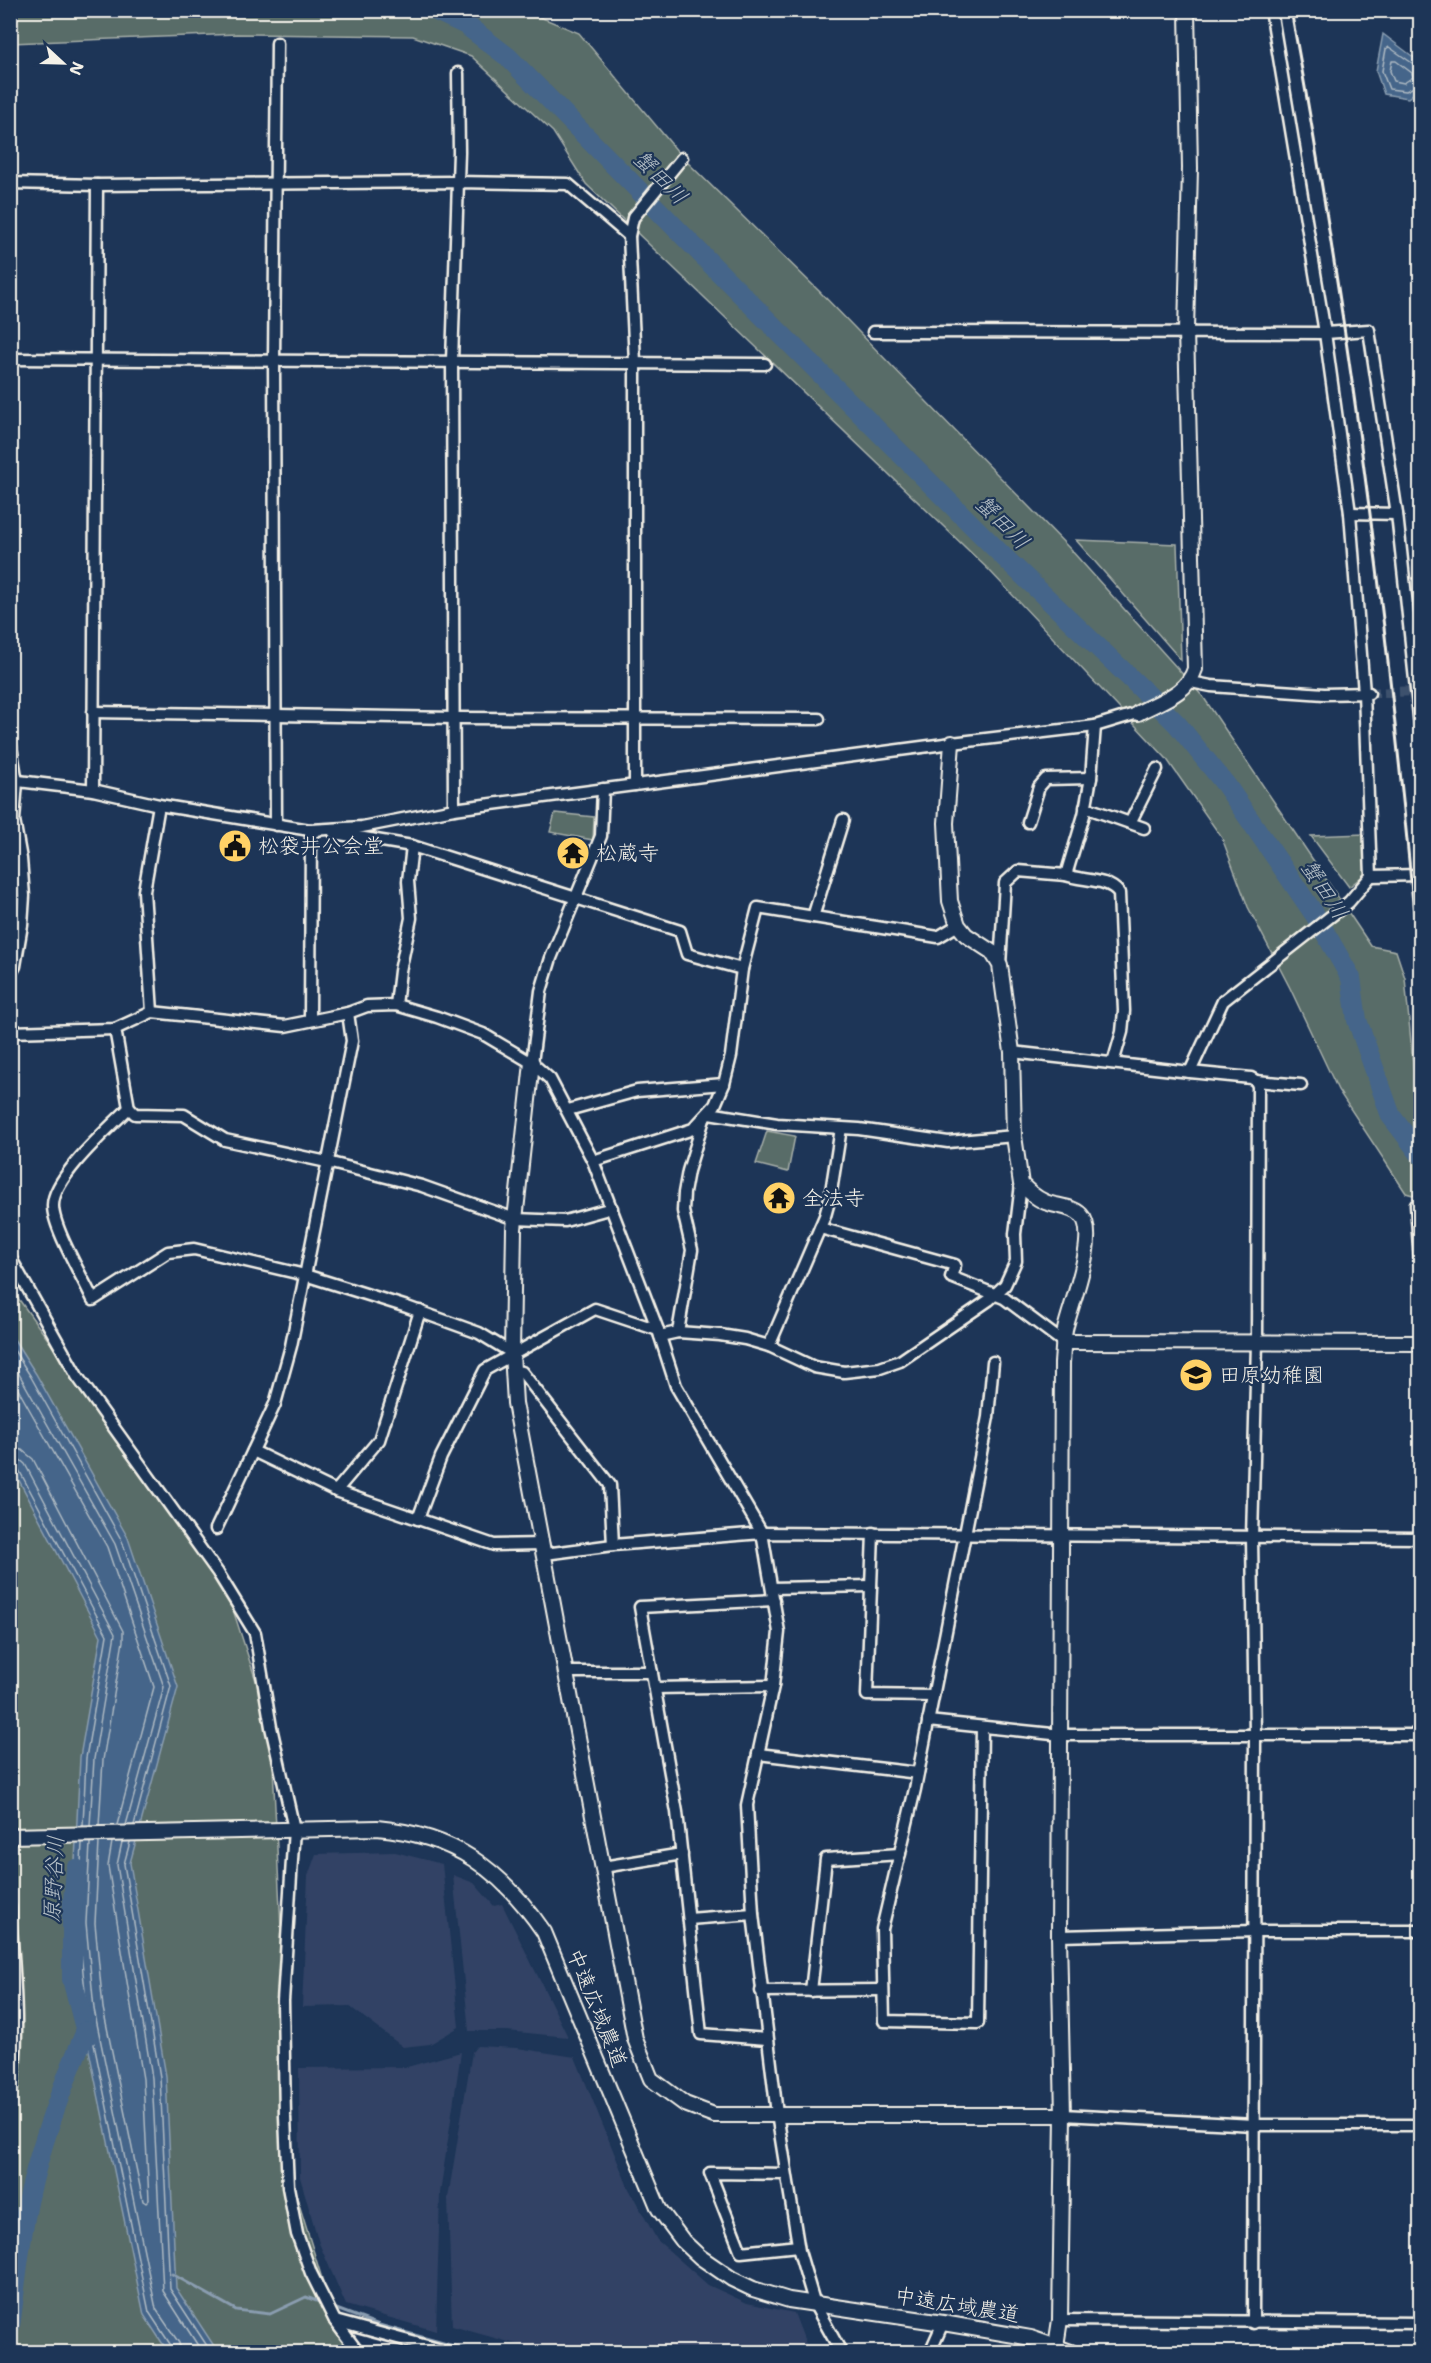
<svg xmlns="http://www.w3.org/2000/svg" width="1431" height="2363" font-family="'Shantell Sans','Klee One',sans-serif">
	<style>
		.built { fill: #324365 }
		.green { fill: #586c67; stroke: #a6aea8; stroke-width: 1.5 }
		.water { fill: #44658a; stroke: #8a9db0; stroke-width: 1.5 }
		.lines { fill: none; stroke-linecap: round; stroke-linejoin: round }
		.shore { stroke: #aeb9c2; stroke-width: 1.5 }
		.stream { stroke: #8a9db0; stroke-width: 3 }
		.river { stroke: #44658a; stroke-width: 20 }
		.minor-tunnel { stroke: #3d516d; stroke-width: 10; stroke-dasharray: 10 5; stroke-linecap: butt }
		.minor-casing { stroke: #f4f1e8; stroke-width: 15 }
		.tertiary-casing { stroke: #f4f1e8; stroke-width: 18 }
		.minor { stroke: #1d3557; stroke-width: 10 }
		.tertiary { stroke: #1d3557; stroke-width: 14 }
		.rail { stroke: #f4f1e8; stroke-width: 3 }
		.labels { text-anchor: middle; stroke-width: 4.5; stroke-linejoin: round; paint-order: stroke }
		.poi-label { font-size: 21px; fill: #f4f1e8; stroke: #1d3557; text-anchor: start }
		.street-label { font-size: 21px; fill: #f4f1e8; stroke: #1d3557 }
		.water-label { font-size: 22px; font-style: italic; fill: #b6c0c7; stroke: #1d3557 }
	</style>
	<rect width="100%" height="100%" fill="#1d3557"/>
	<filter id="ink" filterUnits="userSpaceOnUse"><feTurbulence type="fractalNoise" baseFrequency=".0167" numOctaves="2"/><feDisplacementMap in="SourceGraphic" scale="12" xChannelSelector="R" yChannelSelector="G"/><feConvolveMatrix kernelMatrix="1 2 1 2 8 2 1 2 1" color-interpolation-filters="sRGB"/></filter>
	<g filter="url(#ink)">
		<g class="built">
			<path d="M 395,1852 L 442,1864 L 459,2027 L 430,2044 L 403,2047 L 349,2006 L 302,2007 L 308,1876 L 316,1854 Z"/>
			<path d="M 453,1875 L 474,1883 L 494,1906 L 502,1904 L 568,2037 L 507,2031 L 469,2031 Z"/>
			<path d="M 477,2046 L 517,2048 L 575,2057 L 628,2187 L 657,2240 L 708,2285 L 747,2303 L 794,2313 L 809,2352 L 545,2352 L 452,2326 L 448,2198 L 472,2052 Z"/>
			<path d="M 461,2052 L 440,2193 L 436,2331 L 346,2305 L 319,2243 L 300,2177 L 299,2068 L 407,2067 Z"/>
		</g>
		<g class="green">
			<path d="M 523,10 L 579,33 L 683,158 L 819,291 L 1071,550 L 1204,698 L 1371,946 L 1396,951 L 1405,978 L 1420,1138 L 1420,1197 L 1406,1193 L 1338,1090 L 1290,988 L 1248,907 L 1222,838 L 1166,758 L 989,570 L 586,184 L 553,132 L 471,56 L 413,36 L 237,34 L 11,43 L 10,11 Z"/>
			<path d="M 1076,540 L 1177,544 L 1181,660 Z"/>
			<path d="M 555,813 L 594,817 L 593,840 L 550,832 Z"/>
			<path d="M 1365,834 L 1365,874 L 1349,887 L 1311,836 Z"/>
			<path d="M 767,1131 L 795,1136 L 788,1172 L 756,1164 Z"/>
			<path d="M 10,1287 L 225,1585 L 271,1727 L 284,1989 L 287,2165 L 335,2321 L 362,2352 L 11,2352 L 10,2089 L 15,1918 L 10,1897 Z"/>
		</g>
		<g class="water">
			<path d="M 1383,34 L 1420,62 L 1420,88 L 1408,98 L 1384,94 L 1376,71 Z"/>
			<path d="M 10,1333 L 36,1374 L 128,1538 L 178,1687 L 130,1863 L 166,2076 L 176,2288 L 218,2352 L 168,2352 L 144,2315 L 81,2012 L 72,1924 L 80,1757 L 101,1636 L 11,1465 Z"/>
		</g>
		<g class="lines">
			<g class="shore">
				<path d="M 1392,61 L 1396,61 L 1412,73 L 1413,77 L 1404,83 L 1394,81 L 1390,71 Z"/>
				<path d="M 1420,67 L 1415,65 L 1389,47 L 1386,49 L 1382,71 L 1389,89 L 1406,91 L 1420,84"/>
				<path d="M 10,1344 L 31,1377 L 122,1541 L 171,1686 L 134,1825"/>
				<path d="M 10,1358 L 115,1544 L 164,1687 L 126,1825"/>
				<path d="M 10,1375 L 107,1547 L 154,1687 L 117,1825"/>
				<path d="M 10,1448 L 22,1450 L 33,1459 L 123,1631 L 123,1641 L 103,1760 L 99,1826"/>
				<path d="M 10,1457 L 18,1458 L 25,1464 L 115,1634 L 94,1759 L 90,1826"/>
				<path d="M 10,1464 L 18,1468 L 107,1635 L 86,1758 L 83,1826"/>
				<path d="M 99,1842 L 95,1923 L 103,2008 L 143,2201 L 146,2203 L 149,2200 L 143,2079 L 108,1866 L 112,1842"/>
				<path d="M 122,1842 L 117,1865 L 152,2078 L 163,2291 L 202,2352"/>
				<path d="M 130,1842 L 124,1864 L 160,2077 L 170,2289 L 211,2352"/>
				<path d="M 82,1843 L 78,1924 L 87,2010 L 149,2312 L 172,2347 L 173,2352"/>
				<path d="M 90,1843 L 86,1923 L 94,2009 L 156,2309 L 179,2343 L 180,2352"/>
			</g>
			<g class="stream">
				<path d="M 450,17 L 484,10"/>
				<path d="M 10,2242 L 21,2246"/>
				<path d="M 172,2274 L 236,2310 L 270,2314 L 306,2297 L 322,2303"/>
				<path d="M 331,2307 L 379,2325 L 475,2352"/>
			</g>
			<g class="river">
				<path d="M 434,10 L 466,25 L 508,57 L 714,267 L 1005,558 L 1147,694 L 1177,724 L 1226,785 L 1315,915 L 1351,978 L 1357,1020 L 1391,1116 L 1420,1154"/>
				<path d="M 76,1869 L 72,1912 L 72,1979 L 87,2036"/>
				<path d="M 10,2326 C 17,2277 21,2225 34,2177 C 47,2126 65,2079 86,2031"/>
				<path d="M 10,2349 L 11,2352"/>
			</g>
			<path class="minor-tunnel" d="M 1369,693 L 1417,691"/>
			<defs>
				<g id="minor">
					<path d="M 10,183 L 97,185 L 456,182 L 568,184 L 629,236"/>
					<path d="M 873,332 L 1325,333 L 1369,330 L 1397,514 L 1420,726"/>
					<path d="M 10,359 L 765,364"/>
					<path d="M 1350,513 L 1397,514"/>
					<path d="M 1191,682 L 1211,686 L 1324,694 L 1369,693"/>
					<path d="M 93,712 L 455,718 L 819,719"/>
					<path d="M 10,741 L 17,782 L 14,820 L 21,859 L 24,896 L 22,925 L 15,966 L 10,975"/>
					<path d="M 10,780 L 93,790 L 159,805 L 316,831"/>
					<path d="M 635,785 L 635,362 L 629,236 L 633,218 L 682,158"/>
					<path d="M 93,790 L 97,185"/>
					<path d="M 1085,807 L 1144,828"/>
					<path d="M 454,809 L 452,361 L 459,152 L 458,73"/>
					<path d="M 1028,822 L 1039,787 L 1046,779 L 1091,778"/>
					<path d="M 1130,823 L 1157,769"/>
					<path d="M 276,825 L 274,361 L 277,43"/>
					<path d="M 311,830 L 362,827 L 454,809 L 952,743 L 1095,726 L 1138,713"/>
					<path d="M 334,833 L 412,846 L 680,931 L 687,954 L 742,969"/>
					<path d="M 1066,875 C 1082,881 1108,878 1119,893 L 1124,1011 L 1122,1032 L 1113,1063"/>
					<path d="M 1371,876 L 1420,875"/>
					<path d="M 813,917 L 843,820"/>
					<path d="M 1000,965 L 1005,883 L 1018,871 L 1066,875 L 1084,815 L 1091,778 L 1095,726"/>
					<path d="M 396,1005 L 400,971 L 411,918 L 408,881 L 412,846"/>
					<path d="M 152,1012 L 144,891 L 159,805"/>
					<path d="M 310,1019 L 311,830"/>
					<path d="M 115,1029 L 129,1108 L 135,1114 L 184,1115 L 225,1140 L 327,1162 L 422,1186 L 515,1219 L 565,1221 L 612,1208"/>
					<path d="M 10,1032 L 115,1029 L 152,1012 L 285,1026 L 348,1013 L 367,1006 L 396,1005 L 437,1017 L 483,1034 L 532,1063 L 550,1079 L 593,1161 L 658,1330 L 676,1386 L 762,1533 L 779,1632 L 773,1686 L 747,1805 L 753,1914 L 777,2114 L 799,2251 L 815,2305 L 841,2352"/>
					<path d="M 1012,1052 L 1190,1072 L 1223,1001 L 1349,902 L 1371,876 L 1364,693 L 1350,513 L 1325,333 L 1271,10"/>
					<path d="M 532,1063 L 541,991 L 551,958 L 601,836 L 603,789"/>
					<path d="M 1190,1072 L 1251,1078 L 1256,1081 L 1258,1086 L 1257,1342 L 1252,1538 L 1255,1735 L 1253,2323"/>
					<path d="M 1256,1081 L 1301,1085"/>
					<path d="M 129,1108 C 109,1128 52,1178 53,1206 C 53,1228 83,1278 93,1300 L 168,1252 L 194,1249 L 305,1275 L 407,1307 L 479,1333 L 512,1353"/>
					<path d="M 568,1110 L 637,1091 L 724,1084"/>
					<path d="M 709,1113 L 777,1124 L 859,1129 L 948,1142 L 1014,1136"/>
					<path d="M 593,1161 L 693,1129 L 715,1105 L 724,1084 L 731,1056 L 742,969 L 758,908 L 938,937 L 958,925"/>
					<path d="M 1416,1205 L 1420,1262"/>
					<path d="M 820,1228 L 955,1265 L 951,1277 L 1004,1298 L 1063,1342"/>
					<path d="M 10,1257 L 77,1376 L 218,1573 L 255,1633 L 271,1727 L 294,1829 L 283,2001 L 285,2117 L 288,2187 L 297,2234 L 311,2273 L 335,2321 L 358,2352"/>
					<path d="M 678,1332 L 692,1250 L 683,1211 L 684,1193 L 688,1171 L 704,1119"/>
					<path d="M 660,1336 L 678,1332 L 720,1335 L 745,1339 L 769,1346 L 814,1367 L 844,1372 L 880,1368 L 900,1361 L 989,1300 L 1005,1285 L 1016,1261 L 1015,1234 L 1021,1184"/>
					<path d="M 769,1346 L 825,1216 L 830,1198 L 841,1128"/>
					<path d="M 513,1371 L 522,1372 L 610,1485 L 613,1545"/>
					<path d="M 253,1451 L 336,1491 L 494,1545 L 543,1544"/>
					<path d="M 336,1491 L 379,1440 L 420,1311"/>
					<path d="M 418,1519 L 441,1457 L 485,1370 L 595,1309 L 658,1330"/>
					<path d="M 216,1529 L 275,1404 L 291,1346 L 352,1041 L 348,1013"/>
					<path d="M 873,1533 L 867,1695 L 933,1696"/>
					<path d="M 545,1554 L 613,1545 L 762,1533 L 1420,1538"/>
					<path d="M 772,1588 L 871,1586"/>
					<path d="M 564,1672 L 652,1672"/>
					<path d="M 655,1688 L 773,1686"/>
					<path d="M 928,1721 L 1062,1735 L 1420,1735"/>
					<path d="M 982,1727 L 978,2023 L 884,2021 L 882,1929 L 915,1789 L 988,1417 L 993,1362"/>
					<path d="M 758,1754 L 918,1773"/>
					<path d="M 603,1867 L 682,1854"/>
					<path d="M 10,1907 C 13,1970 22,2035 10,2098"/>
					<path d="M 689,1919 L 753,1914"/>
					<path d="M 1059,1936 L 1255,1931 L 1420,1931"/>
					<path d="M 761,1991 L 883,1990"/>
					<path d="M 811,1991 L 826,1859 L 900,1854"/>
					<path d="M 767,2039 L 701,2034 L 677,1812 L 640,1607 L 774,1600"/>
					<path d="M 1063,2115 L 1254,2125 L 1420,2125"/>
					<path d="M 786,2174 L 710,2173 L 741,2252 L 798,2246"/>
					<path d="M 1060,2320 L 1420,2323"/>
					<path d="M 335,2321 L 449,2352"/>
					<path d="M 930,2352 L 943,2323"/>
				</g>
				<g id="tertiary">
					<path d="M 1138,713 C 1160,701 1187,694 1195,669 L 1186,331 L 1190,168 L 1187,10"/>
					<path d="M 952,743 L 946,823 L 950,901 L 958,925 L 966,935 L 992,952 L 1000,965 L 1012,1052 L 1014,1136 L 1021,1184 C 1027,1190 1034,1197 1043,1201 C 1055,1207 1071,1205 1081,1215 C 1100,1234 1070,1306 1065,1330 C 1063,1341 1063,1352 1062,1363 L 1059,1936 L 1063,2115 L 1060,2320 L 1056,2346"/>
					<path d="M 532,1063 L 514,1229 L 512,1353 L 515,1403 L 635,2039 L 651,2079 L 685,2104 L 714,2115 L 1063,2115"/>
					<path d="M 1063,1342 L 1420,1343"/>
					<path d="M 10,1836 L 377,1828 C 454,1835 501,1869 544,1932 L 659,2209 L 683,2241 L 700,2257 L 732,2279 L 753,2289 L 789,2300 L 943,2323 L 1031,2338 L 1071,2352"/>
				</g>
			</defs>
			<use href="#minor" class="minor-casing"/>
			<use href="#tertiary" class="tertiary-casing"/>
			<use href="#minor" class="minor"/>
			<use href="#tertiary" class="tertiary"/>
			<path class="rail" d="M 1291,10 C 1351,332 1392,656 1420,981"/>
		</g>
	</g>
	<defs>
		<symbol id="civic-disc" viewBox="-11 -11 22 22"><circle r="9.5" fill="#ffd166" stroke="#1d3557"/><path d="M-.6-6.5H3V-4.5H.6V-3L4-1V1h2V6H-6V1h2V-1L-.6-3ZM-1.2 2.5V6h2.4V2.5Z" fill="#111"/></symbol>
		<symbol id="temple-disc" viewBox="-11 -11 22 22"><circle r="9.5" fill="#ffd166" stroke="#1d3557"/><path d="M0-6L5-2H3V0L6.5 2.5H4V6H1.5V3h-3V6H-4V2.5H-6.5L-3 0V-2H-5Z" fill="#111"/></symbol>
		<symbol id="school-disc" viewBox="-11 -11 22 22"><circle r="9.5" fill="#ffd166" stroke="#1d3557"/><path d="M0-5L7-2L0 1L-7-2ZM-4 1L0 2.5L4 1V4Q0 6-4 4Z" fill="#111"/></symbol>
	</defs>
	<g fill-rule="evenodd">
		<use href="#civic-disc" x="216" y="827" width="38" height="38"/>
		<use href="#temple-disc" x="554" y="834" width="38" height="38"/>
		<use href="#temple-disc" x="760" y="1179" width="38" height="38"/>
		<use href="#school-disc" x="1177" y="1356" width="38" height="38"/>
	</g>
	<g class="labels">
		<g class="poi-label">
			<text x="258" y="853">松袋井公会堂</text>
			<text x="596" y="860">松蔵寺</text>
			<text x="802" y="1205">全法寺</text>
			<text x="1219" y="1382">田原幼稚園</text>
		</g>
		<g class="street-label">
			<text transform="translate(597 2008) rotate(68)" y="7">中遠広域農道</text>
			<text transform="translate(957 2305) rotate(9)" y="7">中遠広域農道</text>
		</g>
		<g class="water-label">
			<text transform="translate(661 177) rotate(45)" y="8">蟹田川</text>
			<text transform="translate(1003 522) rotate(45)" y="8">蟹田川</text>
			<text transform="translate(1325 889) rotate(57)" y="8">蟹田川</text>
			<text transform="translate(53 1879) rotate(-87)" y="8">原野谷川</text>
		</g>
	</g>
	<rect width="1431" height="2363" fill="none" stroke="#1d3557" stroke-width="36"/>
	<rect x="18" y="18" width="1395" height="2327" fill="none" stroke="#f4f1e8" stroke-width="2" filter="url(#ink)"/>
	<g transform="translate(63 63) rotate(112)" stroke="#1d3557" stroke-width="4.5" paint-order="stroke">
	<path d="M0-4.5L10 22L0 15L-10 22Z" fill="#f4f1e8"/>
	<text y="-9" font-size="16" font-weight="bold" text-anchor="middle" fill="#f4f1e8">N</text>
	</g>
</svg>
